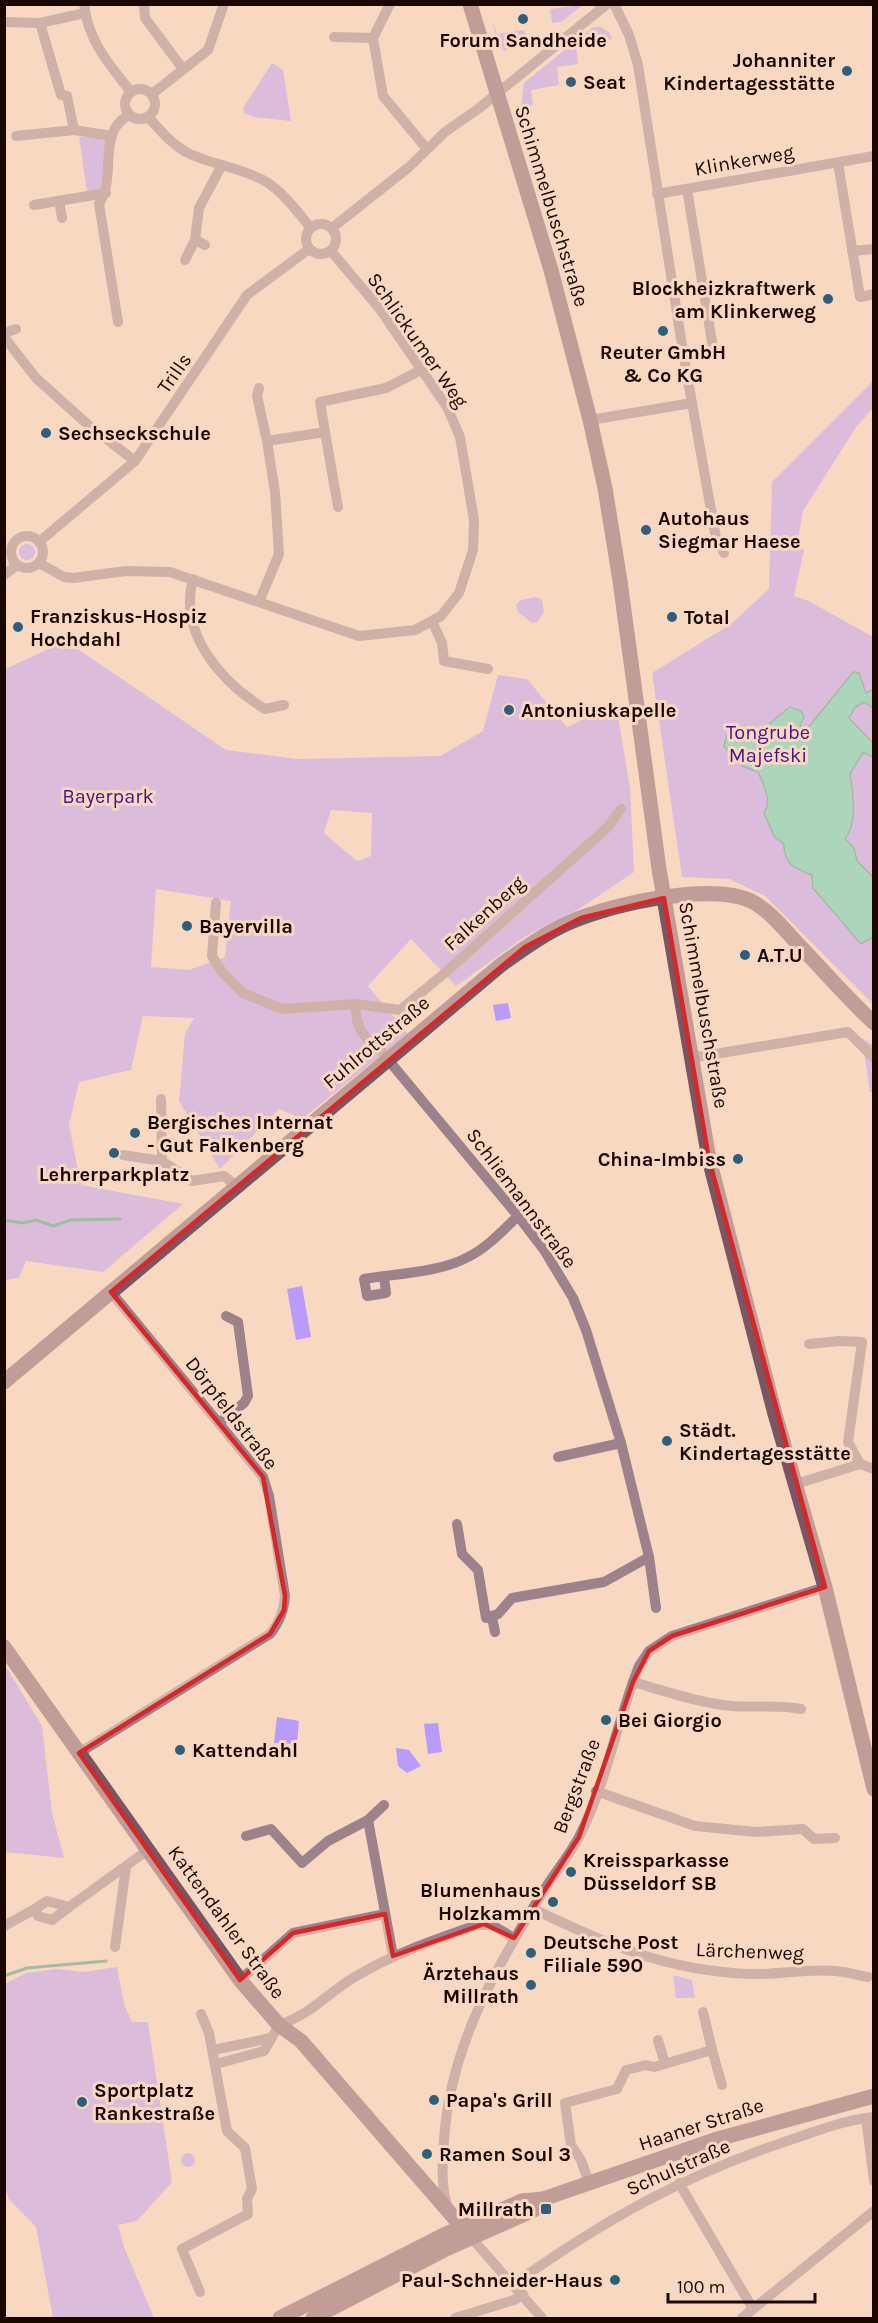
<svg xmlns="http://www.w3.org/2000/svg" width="878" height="2323" font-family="Karla,sans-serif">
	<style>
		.green { fill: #b89bfb; fill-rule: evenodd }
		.water { fill: #53d0b6; stroke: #42947f; stroke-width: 1.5 }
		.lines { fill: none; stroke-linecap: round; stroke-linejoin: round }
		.stream { stroke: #42947f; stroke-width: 3 }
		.street { stroke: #9d828b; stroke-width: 10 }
		.secondary { stroke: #7c5563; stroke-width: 15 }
		.marked { fill: none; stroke: #d62828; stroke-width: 4.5; stroke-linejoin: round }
		.poi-dot { fill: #2d5f7d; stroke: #f8d8c1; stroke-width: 2 }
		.labels { text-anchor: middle; stroke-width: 6; stroke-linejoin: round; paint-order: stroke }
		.poi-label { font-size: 20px; font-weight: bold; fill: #1a0800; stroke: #f8d8c1; text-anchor: start }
		.street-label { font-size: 20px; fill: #1a0800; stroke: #f8d8c1 }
		.park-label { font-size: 20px; fill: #49118a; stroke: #f8d8c1 }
	</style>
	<rect width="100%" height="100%" fill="#f8d8c1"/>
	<g class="green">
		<path d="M 583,5 L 561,22 L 552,23 L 550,9 Z"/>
		<path d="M 492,20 L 497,34 L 524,30 L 527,42 L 504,51 L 497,40 Z"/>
		<path d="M 593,27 L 601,27 L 609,32 L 612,39 L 576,45 L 578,64 L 557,67 L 559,85 L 531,90 L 533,105 L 521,107 L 524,83 Z"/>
		<path d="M 272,63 L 283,70 L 291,121 L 254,117 L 244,113 L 243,108 Z"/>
		<path d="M 79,137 L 95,137 L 108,141 L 103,189 L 87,192 Z"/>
		<path d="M 873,381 L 873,408 L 856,427 L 803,511 L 797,545 L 804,550 L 794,596 L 809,601 L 873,637 L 873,1004 L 765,896 L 729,879 L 682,877 L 652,673 L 731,624 L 769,589 L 772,482 Z"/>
		<circle cx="27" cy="552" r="8"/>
		<path d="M 536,597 L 542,600 L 544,612 L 537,622 L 532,623 L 518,612 L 516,605 L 521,600 Z"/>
		<path d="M 66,641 L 226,750 L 297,759 L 440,756 L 483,731 L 498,675 L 527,679 L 567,727 L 616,703 L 630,789 L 634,872 L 579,909 L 526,936 L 456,986 L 411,939 L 368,986 L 408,1034 L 302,1119 L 279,1109 L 220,1169 L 179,1101 L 185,1034 L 194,1018 L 143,1016 L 131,1070 L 79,1082 L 69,1125 L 81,1185 L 183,1204 L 103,1272 L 26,1261 L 19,1278 L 5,1280 L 5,669 ZM 331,810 L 372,813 L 371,856 L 357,861 L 324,833 ZM 156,889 L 231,901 L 225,957 L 189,970 L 151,967 Z"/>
		<path d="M 508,1003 L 511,1018 L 496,1021 L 493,1005 Z"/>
		<path d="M 862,1038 L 873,1045 L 873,1092 L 870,1092 Z"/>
		<path d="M 302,1286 L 311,1337 L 296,1340 L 287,1289 Z"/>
		<path d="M 5,1665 L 42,1726 L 52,1813 L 64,1858 L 5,1852 Z"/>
		<path d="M 277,1717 L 299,1721 L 297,1744 L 274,1743 Z"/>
		<path d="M 438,1723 L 442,1752 L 428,1754 L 424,1724 Z"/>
		<path d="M 396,1748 L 409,1750 L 421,1766 L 407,1773 L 398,1766 Z"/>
		<path d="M 117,1967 L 124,2004 L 132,2022 L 148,2022 L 172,2182 L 137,2221 L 118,2225 L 124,2247 L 154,2318 L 53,2318 L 36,2227 L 9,2199 L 5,2189 L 5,1984 L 26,1973 L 57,1969 L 83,1972 Z"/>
		<path d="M 673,1975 L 692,1980 L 695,1998 L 676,1998 Z"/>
		<circle cx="188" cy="2160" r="7"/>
	</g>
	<path class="water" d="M 853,672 L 859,673 L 866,693 L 874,689 L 873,708 L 864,702 L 855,707 L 849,718 L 873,743 L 873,757 L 863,752 L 850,774 C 853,796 858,821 845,839 L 854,848 L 857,861 L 873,877 L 873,937 L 861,944 L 813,888 L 812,875 C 796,869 783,864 784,844 L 774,836 L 764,813 C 773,800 763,784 758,772 L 742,766 L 724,746 L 727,735 L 736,731 L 756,742 L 767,737 L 770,723 L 790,707 L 801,711 L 804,717 L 800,725 L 804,730 L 807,729 Z"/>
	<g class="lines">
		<g class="stream">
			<path d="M 4,1220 L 22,1223 L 36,1220 L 53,1226 L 71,1220 L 120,1219"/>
			<path d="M 4,1976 L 27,1968 L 106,1961"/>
		</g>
		<g class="street">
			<path d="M 84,4 C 88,41 109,64 131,92"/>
			<path d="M 144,4 L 145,18 L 183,69"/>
			<path d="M 390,4 L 373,38 L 383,96 L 426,148"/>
			<path d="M 614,4 L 629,35 L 638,65 L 684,358 L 716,538 L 724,553"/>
			<path d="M 4,22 L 40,23 L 85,13"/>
			<path d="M 40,23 L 61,95 L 67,96 L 74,130"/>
			<path d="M 334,37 L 373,38"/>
			<circle cx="140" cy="104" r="15"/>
			<path d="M 152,94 L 208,50 L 224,4"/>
			<path d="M 149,118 C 161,131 174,147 190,154 C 214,165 242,168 265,181 C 283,192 297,211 310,227"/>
			<path d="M 16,136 L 74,130 L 112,136"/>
			<path d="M 838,163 L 860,297 L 874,294"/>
			<path d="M 657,194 L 874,156"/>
			<path d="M 59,201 L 62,218"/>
			<path d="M 34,205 L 106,193"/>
			<circle cx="321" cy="239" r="15"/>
			<path d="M 332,228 L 409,167 L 445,132 L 478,109 L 607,4"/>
			<path d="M 205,245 L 195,240 L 199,208 L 222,165"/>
			<path d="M 852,251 L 874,249"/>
			<path d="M 185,260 L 195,240"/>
			<path d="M 118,322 L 99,204 C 114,180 103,151 115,128 C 118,123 124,118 129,114"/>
			<path d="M 4,333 L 16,329"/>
			<path d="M 4,337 L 36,378 L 86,423 L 135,461"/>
			<path d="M 684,358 L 706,354 L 713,348 L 687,189"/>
			<path d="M 259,388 L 257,396 L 267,441"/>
			<path d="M 590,420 L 692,403"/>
			<path d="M 325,432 L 338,507"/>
			<circle cx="27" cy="552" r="16"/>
			<path d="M 39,542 L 135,461 L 247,295 L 309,249"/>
			<path d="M 39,563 L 64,577 L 73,578 L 126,571 L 170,572 L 359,636 L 415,630 L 441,616 L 459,593 L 473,550 L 474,520 L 460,437 L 447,407 L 379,308 L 331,251"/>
			<path d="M 4,575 L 17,565"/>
			<path d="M 193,579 C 178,633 221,682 265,709 L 284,705"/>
			<path d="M 259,602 L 279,554 L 275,492 L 267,441 L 325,432 L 320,402 L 386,388 L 421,370"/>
			<path d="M 433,623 L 442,643 L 444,661 L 488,669"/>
			<path d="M 216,903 L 212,956 L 222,972 L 243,993 L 282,1009 L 356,1004 L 400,1010 L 446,972 L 608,827 L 621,809"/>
			<path d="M 356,1004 C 355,1027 362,1036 380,1050 L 518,1216 L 544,1250 L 573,1298 L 586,1330 L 621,1443 L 649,1557 L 656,1608"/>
			<path d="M 691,1058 L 848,1032 L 874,1058"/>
			<path d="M 161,1099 L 162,1161 L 192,1181 L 224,1176 L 238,1187"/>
			<path d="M 123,1155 L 162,1161"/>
			<path d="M 384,1276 L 386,1293 L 367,1296 L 364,1279 C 394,1274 442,1272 468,1257 C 487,1248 503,1230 518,1216"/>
			<path d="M 809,1344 L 839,1341 L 862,1342 L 848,1442 L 860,1464"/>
			<path d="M 220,1422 L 244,1403 L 248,1396 L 238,1322 L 226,1316"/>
			<path d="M 558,1457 L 621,1443"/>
			<path d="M 796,1484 L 860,1464 L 874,1469"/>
			<path d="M 457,1524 L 462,1554 L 478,1570 L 486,1618 L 498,1614 L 512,1598 L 604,1582 L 649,1557"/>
			<path d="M 492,1617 L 495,1632"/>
			<path d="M 633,1682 C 665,1691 698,1703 732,1706 C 755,1708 777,1704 801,1709"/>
			<path d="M 79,1753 L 270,1634 C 280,1622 284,1611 285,1596 L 269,1496 L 263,1477 L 111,1292"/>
			<path d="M 596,1791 L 695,1826 L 756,1832 L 803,1829 L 814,1839 L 835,1838"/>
			<path d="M 368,1820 L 393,1956"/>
			<path d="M 246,1836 L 271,1829 L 302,1863 L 328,1841 L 368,1820 L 384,1805"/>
			<path d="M 35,1909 L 47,1901 L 69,1907 L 148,1850"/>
			<path d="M 533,1909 C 610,1945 663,1970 750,1974 C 778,1975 808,1968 836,1971 C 847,1972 857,1975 868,1977"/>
			<path d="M 4,1926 L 35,1909 L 38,1916 L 52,1920 L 69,1907"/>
			<path d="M 115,1947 L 126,1867"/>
			<path d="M 240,1980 L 293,1933 L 385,1914"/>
			<path d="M 703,2012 L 712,2050"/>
			<path d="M 658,2040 L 665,2064"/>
			<path d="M 213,2050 L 271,2038"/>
			<path d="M 216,2064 L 264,2051 L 279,2025 C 313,2013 324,1996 353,1978 C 392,1954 434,1940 477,1925 L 492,1925 L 514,1938"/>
			<path d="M 866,2118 L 874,2181"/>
			<path d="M 589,2183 L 581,2160 L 571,2145 L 565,2103 L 617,2089 L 626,2070 L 646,2065 L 654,2067 L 712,2050 L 722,2085"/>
			<path d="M 679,2183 L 753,2309"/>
			<path d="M 448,2208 C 440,2186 443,2162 444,2140 C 450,2046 497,1965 546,1887 C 557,1870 570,1854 579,1837 C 606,1785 617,1721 639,1666 L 649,1651 L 672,1636 L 825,1587"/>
			<path d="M 467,2233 L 542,2318"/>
			<path d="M 514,2284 C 604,2220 684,2175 790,2140 C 817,2131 844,2120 874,2117"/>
			<path d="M 200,2292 L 182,2249 L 248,2214 L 247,2199 L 252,2189 L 245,2148 L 227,2131 L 209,2033 L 201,2014"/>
			<path d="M 455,2318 L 514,2300 L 523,2294"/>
			<path d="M 742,2318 L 874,2211"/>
		</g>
		<g class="secondary">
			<path d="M 470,4 L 551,270 L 590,420 L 605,488 L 620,581 L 659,869 L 709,1159 L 775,1414 L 825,1587 L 874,1789"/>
			<path d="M 4,1382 L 502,964 C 521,951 539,937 560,927 C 599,906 710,881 751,901 C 769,910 784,929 798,944 C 823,970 847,998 874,1023"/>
			<path d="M 4,1647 L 240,1980 L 279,2025 L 301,2041 L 463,2228"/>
			<path d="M 280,2318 L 444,2235 L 522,2201 L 543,2199 L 714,2140 L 874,2096"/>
			<path d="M 313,2318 L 444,2250 L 534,2210 L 543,2199"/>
		</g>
	</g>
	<path d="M0 0H878V2323H0ZM 664,898 L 709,1159 L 825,1587 L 672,1636 L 649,1651 L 633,1682 L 579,1837 L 514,1938 L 484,1924 L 393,1956 L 385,1914 L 293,1933 L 240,1980 L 79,1753 L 270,1634 L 284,1610 L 285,1596 L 263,1477 L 111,1292 L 525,947 L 581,918 Z" fill="#f8d8c1" fill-opacity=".55" fill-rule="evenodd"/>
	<path class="marked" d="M 664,898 L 709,1159 L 825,1587 L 672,1636 L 649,1651 L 633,1682 L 579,1837 L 514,1938 L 484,1924 L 393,1956 L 385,1914 L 293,1933 L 240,1980 L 79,1753 L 270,1634 L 284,1610 L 285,1596 L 263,1477 L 111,1292 L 525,947 L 581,918 Z"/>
	<g class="poi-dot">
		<circle cx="523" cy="19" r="6"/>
		<circle cx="847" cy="71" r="6"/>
		<circle cx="571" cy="82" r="6"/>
		<circle cx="828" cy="299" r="6"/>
		<circle cx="663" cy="331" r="6"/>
		<circle cx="46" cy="433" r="6"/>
		<circle cx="646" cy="530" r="6"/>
		<circle cx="672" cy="617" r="6"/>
		<circle cx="18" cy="627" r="6"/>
		<circle cx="509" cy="710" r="6"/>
		<circle cx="187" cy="926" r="6"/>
		<circle cx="745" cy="955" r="6"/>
		<circle cx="135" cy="1133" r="6"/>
		<circle cx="114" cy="1153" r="6"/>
		<circle cx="738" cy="1159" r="6"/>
		<circle cx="667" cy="1441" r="6"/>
		<circle cx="606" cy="1720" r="6"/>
		<circle cx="180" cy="1750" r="6"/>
		<circle cx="571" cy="1872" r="6"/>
		<circle cx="553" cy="1902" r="6"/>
		<circle cx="531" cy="1953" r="6"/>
		<circle cx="531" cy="1985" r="6"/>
		<circle cx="434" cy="2100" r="6"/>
		<circle cx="82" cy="2102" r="6"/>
		<circle cx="427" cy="2154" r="6"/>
		<rect x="540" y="2203" width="12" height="12" rx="3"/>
		<circle cx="615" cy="2280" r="6"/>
	</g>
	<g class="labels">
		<g class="poi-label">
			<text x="523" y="47" text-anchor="middle">Forum Sandheide</text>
			<text x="835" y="67" text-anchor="end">Johanniter<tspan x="835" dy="23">Kindertagesstätte</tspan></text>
			<text x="583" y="89">Seat</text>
			<text x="816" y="295" text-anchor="end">Blockheizkraftwerk<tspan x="816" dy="23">am Klinkerweg</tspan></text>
			<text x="663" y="359" text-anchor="middle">Reuter GmbH<tspan x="663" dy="23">&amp; Co KG</tspan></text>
			<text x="58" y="440">Sechseckschule</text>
			<text x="658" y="525">Autohaus<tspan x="658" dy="23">Siegmar Haese</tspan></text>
			<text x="30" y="623">Franziskus-Hospiz<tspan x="30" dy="23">Hochdahl</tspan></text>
			<text x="684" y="624">Total</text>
			<text x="521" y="717">Antoniuskapelle</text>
			<text x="199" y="933">Bayervilla</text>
			<text x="757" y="962">A.T.U</text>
			<text x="147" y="1129">Bergisches Internat<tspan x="147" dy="23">- Gut Falkenberg</tspan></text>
			<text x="726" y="1166" text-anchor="end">China-Imbiss</text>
			<text x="114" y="1181" text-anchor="middle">Lehrerparkplatz</text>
			<text x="679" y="1437">Städt.<tspan x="679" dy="23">Kindertagesstätte</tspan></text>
			<text x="618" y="1727">Bei Giorgio</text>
			<text x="192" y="1757">Kattendahl</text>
			<text x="583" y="1867">Kreissparkasse<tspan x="583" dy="23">Düsseldorf SB</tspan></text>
			<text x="541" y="1897" text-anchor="end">Blumenhaus<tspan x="541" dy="23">Holzkamm</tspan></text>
			<text x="543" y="1949">Deutsche Post<tspan x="543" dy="23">Filiale 590</tspan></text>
			<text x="519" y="1980" text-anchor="end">Ärztehaus<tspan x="519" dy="23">Millrath</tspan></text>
			<text x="94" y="2097">Sportplatz<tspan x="94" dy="23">Rankestraße</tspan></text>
			<text x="446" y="2107">Papa's Grill</text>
			<text x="439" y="2161">Ramen Soul 3</text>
			<text x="534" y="2216" text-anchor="end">Millrath</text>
			<text x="603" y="2287" text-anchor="end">Paul-Schneider-Haus</text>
		</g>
		<g class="street-label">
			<text transform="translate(744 160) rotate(-10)" y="7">Klinkerweg</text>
			<text transform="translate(552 206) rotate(73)" y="7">Schimmelbuschstraße</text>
			<text transform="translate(418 340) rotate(55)" y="7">Schlickumer Weg</text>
			<text transform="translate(174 373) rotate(-55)" y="7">Trills</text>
			<text transform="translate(484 913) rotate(-42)" y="7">Falkenberg</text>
			<text transform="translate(704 1005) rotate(80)" y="7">Schimmelbuschstraße</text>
			<text transform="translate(376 1042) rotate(-40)" y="7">Fuhlrottstraße</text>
			<text transform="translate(522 1198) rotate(53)" y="7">Schliemannstraße</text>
			<text transform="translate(232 1413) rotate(52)" y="7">Dörpfeldstraße</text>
			<text transform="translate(576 1786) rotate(-69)" y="7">Bergstraße</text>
			<text transform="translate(227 1922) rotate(54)" y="7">Kattendahler Straße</text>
			<text transform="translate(750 1951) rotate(2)" y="7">Lärchenweg</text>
			<text transform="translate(701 2124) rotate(-18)" y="7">Haaner Straße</text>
			<text transform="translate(678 2167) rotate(-24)" y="7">Schulstraße</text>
		</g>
		<g class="park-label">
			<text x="768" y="739">Tongrube<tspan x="768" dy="23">Majefski</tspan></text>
			<text x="108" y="803">Bayerpark</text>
		</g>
	</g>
	<rect width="878" height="2323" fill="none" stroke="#1a0800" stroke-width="12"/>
	<path d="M668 2293v9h147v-9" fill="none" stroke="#1a0800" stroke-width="3"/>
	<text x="677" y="2293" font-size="18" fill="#1a0800" stroke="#f8d8c1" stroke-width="4.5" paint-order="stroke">100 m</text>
</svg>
